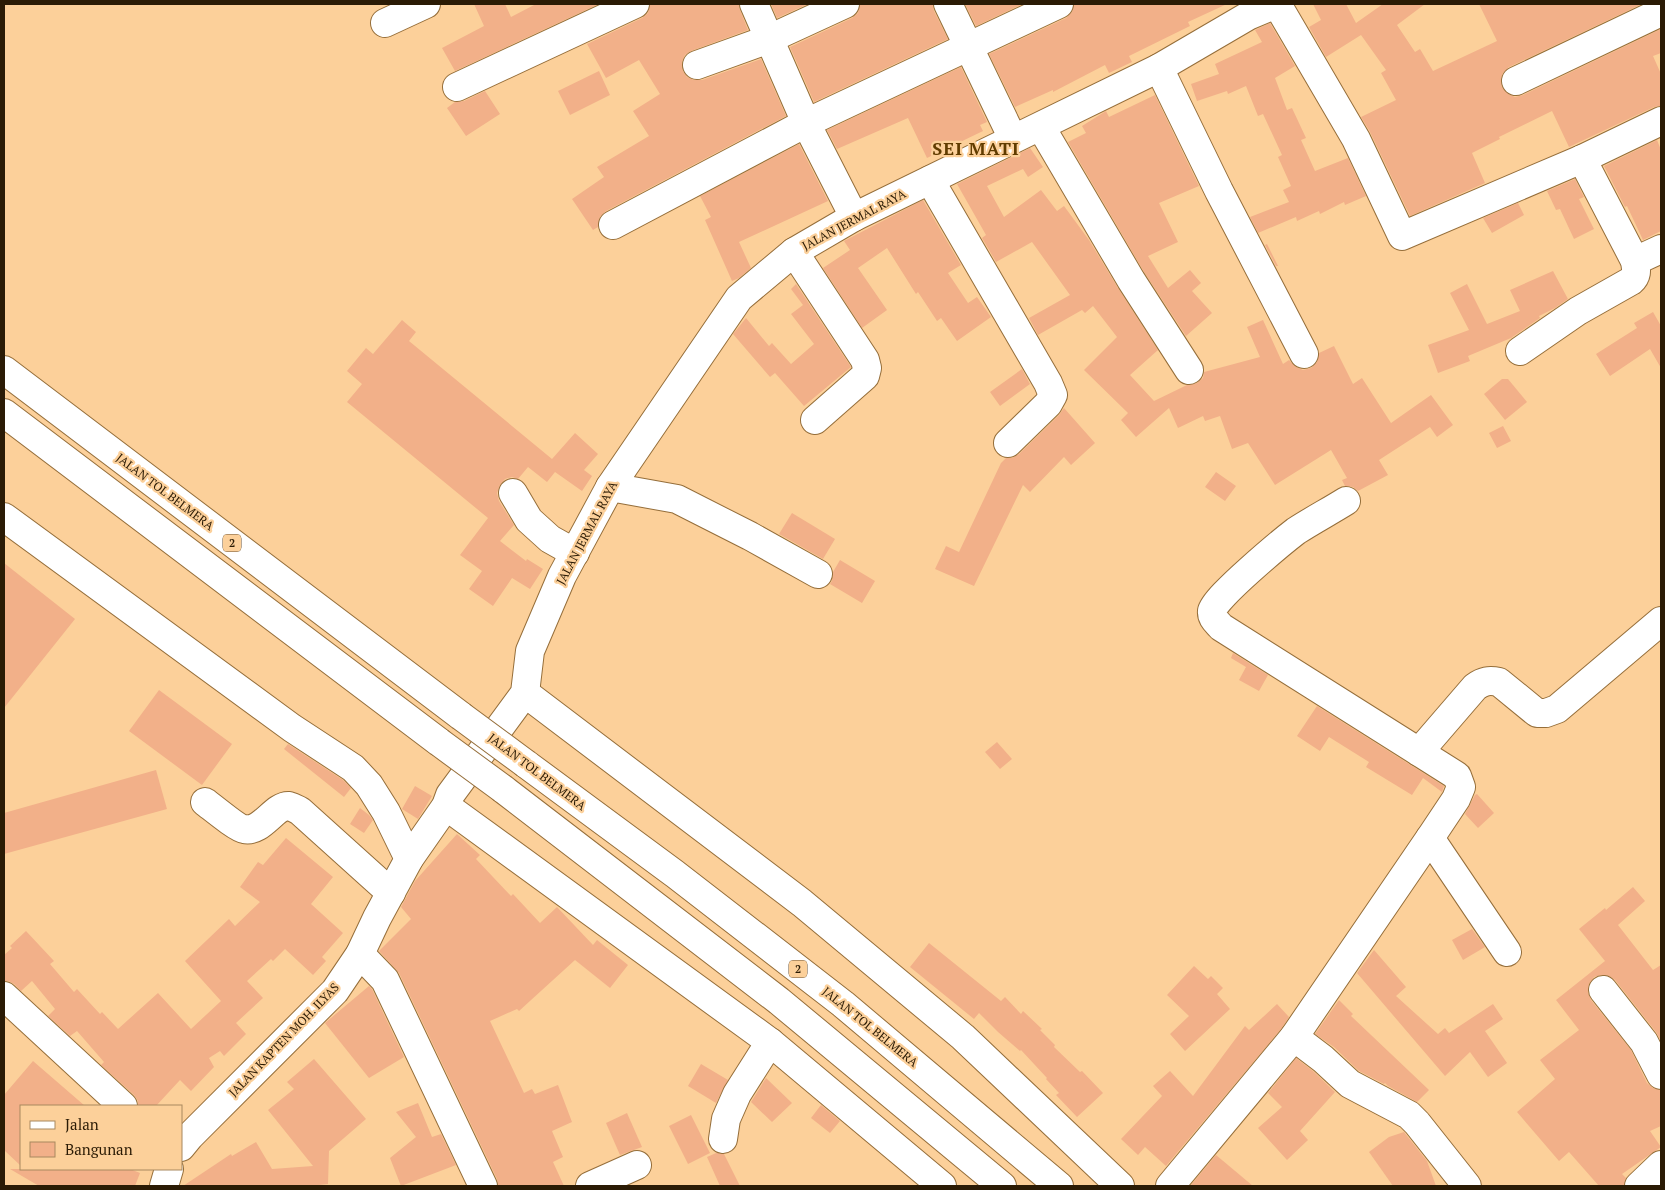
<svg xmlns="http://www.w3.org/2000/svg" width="1665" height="1190" font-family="'PT Serif',serif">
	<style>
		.building { fill: #f2b089 }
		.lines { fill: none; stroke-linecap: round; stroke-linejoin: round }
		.minor-casing { stroke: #956e3a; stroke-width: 30 }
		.highway-casing { stroke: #956e3a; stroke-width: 30 }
		.minor { stroke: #fff; stroke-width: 28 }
		.highway { stroke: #fff; stroke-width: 28 }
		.highway-bridge-casing { stroke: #956e3a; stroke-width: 30; stroke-linecap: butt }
		.highway-bridge { stroke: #fff; stroke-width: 28 }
		.labels { text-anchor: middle; stroke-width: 4.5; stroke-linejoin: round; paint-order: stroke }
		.shield { fill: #fcd09a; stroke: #6a5132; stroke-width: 1 }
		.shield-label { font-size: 11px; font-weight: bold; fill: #2b1b05 }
		.street-label { font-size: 12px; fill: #2b1b05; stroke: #fcd09a }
		.district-label { font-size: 18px; font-weight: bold; letter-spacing: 1px; fill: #613c00; stroke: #fcd09a }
	</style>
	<rect width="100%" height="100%" fill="#fcd09a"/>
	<g class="building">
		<path d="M 474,4 L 505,4 L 511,17 L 536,4 L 599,4 L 455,71 L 442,48 L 484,26 Z"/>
		<path d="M 650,4 L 739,4 L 740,10 L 748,30 L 691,51 L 685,55 L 682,62 L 683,71 L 687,77 L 694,80 L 702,80 L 761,59 L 786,116 L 606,211 L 600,217 L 598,227 L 593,230 L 572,199 L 604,177 L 597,167 L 649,136 L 633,111 L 660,94 L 639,60 L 606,78 L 587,44 L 642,18 L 648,13 Z"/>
		<path d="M 771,4 L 808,4 L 777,18 Z"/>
		<path d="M 860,4 L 933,4 L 934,11 L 948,39 L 814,102 L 790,47 L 852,18 L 858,13 Z"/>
		<path d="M 965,4 L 1023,4 L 976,26 Z"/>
		<path d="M 1074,4 L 1227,4 L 1188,22 L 1190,26 L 1129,56 L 1132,62 L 1109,73 L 1105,65 L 1053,92 L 1053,90 L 1015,107 L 989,54 L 1066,18 L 1072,12 Z"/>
		<path d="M 1313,4 L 1346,4 L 1356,23 L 1383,4 L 1425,4 L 1397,25 L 1415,52 L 1420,49 L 1433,71 L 1497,41 L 1479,4 L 1642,4 L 1509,67 L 1503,73 L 1501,79 L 1502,87 L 1508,94 L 1515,97 L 1523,95 L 1661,29 L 1661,53 L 1653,56 L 1661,74 L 1661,106 L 1654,107 L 1569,147 L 1552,111 L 1499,137 L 1500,139 L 1472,153 L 1485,183 L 1410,216 L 1370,132 L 1361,117 L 1396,100 L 1381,73 L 1386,70 L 1361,35 L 1326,57 L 1309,27 L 1321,20 Z"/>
		<path d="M 1270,23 L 1295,66 L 1275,78 L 1287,110 L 1292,108 L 1306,138 L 1301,140 L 1315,171 L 1348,158 L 1366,196 L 1345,205 L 1344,202 L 1320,214 L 1319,211 L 1297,221 L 1296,217 L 1258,233 L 1250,217 L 1289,202 L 1283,190 L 1291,186 L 1278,157 L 1282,155 L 1263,114 L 1258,116 L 1246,86 L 1228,94 L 1227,91 L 1197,101 L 1191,84 L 1219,74 L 1215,64 L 1262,42 L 1255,30 Z"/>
		<path d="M 961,67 L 987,122 L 980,125 L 983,131 L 927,158 L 908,118 L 837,149 L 827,130 Z"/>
		<path d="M 599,71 L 610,95 L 570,115 L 558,91 Z"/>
		<path d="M 485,91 L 500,114 L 466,136 L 447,108 L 455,102 L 464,101 Z"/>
		<path d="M 1155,95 L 1199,186 L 1159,203 L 1178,242 L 1148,256 L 1168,288 L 1190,270 L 1201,283 L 1192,291 L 1212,313 L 1186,336 L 1144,272 L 1068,142 L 1086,133 L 1082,126 L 1106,111 L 1109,117 Z"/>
		<path d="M 1657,140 L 1661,150 L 1661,231 L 1643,240 L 1627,206 L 1625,207 L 1604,166 Z"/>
		<path d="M 799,144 L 828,201 L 739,242 L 751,268 L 739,278 L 732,281 L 705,220 L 711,217 L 700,196 Z"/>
		<path d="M 1030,148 L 1043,167 L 1028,177 L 1023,169 L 987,186 L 1004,217 L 1041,190 L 1057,211 L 1064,206 L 1089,240 L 1118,288 L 1158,350 L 1130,375 L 1154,401 L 1187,385 L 1197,383 L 1203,378 L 1204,372 L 1260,357 L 1247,327 L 1263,320 L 1283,364 L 1289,360 L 1296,367 L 1303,370 L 1311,368 L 1317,362 L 1319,353 L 1334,346 L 1353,384 L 1362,378 L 1391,423 L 1431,395 L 1453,425 L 1437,437 L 1430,427 L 1379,460 L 1388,475 L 1358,491 L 1353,487 L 1345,486 L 1342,480 L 1347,478 L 1331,450 L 1275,485 L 1248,443 L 1232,449 L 1220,416 L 1205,421 L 1203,416 L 1178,428 L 1169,408 L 1136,437 L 1121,420 L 1128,413 L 1084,370 L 1117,337 L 1093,306 L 1085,313 L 1082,310 L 1038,335 L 1029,318 L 1070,295 L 1032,242 L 996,262 L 982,238 L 986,235 L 957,184 Z"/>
		<path d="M 1575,179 L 1584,197 L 1579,199 L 1594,229 L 1574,239 L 1560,209 L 1556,210 L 1547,191 Z"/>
		<path d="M 923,200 L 961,265 L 948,273 L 968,303 L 977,297 L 991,317 L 957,341 L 941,318 L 937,321 L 918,292 L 916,294 L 887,248 L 858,268 L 887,310 L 862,328 L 823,268 L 850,250 L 844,241 Z"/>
		<path d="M 1518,203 L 1524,215 L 1492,233 L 1483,218 Z"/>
		<path d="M 1267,244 L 1278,266 L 1276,266 L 1265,245 Z"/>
		<path d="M 1553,271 L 1568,299 L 1555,308 L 1539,316 L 1540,318 L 1511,338 L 1468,356 L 1470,361 L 1438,373 L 1428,345 L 1469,330 L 1450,293 L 1467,284 L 1487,324 L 1520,311 L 1510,290 Z"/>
		<path d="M 796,284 L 851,367 L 804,406 L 775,373 L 770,377 L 733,334 L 746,318 L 769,346 L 772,343 L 791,364 L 814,344 L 791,314 L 803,305 L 791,289 Z"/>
		<path d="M 1653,312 L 1661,326 L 1661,368 L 1650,349 L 1610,376 L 1596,354 L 1637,328 L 1634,323 Z"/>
		<path d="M 402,320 L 416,332 L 409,341 L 552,459 L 575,433 L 598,454 L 584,470 L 592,476 L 582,491 L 555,472 L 547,482 L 528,467 L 518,479 L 512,477 L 505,479 L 500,485 L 497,493 L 499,501 L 514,525 L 500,541 L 526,561 L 527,559 L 543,569 L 530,589 L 512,578 L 493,606 L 469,589 L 482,571 L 460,555 L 488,518 L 347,402 L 362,384 L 347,371 L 366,348 L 373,354 Z"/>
		<path d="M 1022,369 L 1030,384 L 1000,406 L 990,392 Z"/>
		<path d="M 1502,379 L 1508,379 L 1527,402 L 1505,420 L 1484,394 Z"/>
		<path d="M 1064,408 L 1095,443 L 1071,465 L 1064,457 L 1030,492 L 1023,485 L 974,586 L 935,569 L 946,546 L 959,552 L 1001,463 L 1006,458 L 1012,458 L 1019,454 L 1059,415 Z"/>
		<path d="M 1503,426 L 1511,441 L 1497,448 L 1489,433 Z"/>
		<path d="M 1216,472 L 1236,486 L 1225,501 L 1205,487 Z"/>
		<path d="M 792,513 L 835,539 L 823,559 L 779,534 Z"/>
		<path d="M 840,560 L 875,581 L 862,603 L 830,584 L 832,581 L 833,572 Z"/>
		<path d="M 4,563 L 75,619 L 4,708 Z"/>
		<path d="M 1233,653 L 1268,675 L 1259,691 L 1239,680 L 1246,667 L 1231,658 Z"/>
		<path d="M 159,690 L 232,744 L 202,785 L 129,731 Z"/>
		<path d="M 1317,706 L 1444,786 L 1442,792 L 1423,778 L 1412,795 L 1366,767 L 1369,762 L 1329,737 L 1320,751 L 1297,736 Z"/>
		<path d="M 997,742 L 1012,759 L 1000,769 L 985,752 Z"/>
		<path d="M 288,744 L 343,780 L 351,788 L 344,797 L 284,749 Z"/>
		<path d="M 156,770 L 167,809 L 4,854 L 4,813 Z"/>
		<path d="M 415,786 L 432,796 L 418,819 L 402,809 Z"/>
		<path d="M 1477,794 L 1494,813 L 1478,828 L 1465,814 L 1475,795 Z"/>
		<path d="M 360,808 L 369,815 L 373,820 L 364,833 L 350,824 Z"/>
		<path d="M 457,834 L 480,855 L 476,859 L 511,896 L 513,894 L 540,923 L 557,907 L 593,945 L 597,940 L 628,965 L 610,988 L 575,960 L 519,1011 L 517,1009 L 490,1021 L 524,1093 L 532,1089 L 535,1094 L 558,1085 L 572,1122 L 552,1131 L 563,1157 L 553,1162 L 564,1186 L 498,1186 L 497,1179 L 399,973 L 379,951 L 411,919 L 401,907 L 415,881 Z"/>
		<path d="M 286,838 L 333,877 L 311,904 L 343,933 L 322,957 L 326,961 L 313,975 L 285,949 L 273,961 L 271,959 L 247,981 L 263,998 L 236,1023 L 246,1034 L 224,1056 L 220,1051 L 209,1058 L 214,1067 L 191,1091 L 180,1080 L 156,1106 L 138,1106 L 138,1101 L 134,1095 L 101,1065 L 104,1062 L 77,1031 L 70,1036 L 48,1016 L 55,1009 L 32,981 L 21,991 L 14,984 L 8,981 L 4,981 L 4,955 L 12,948 L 10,946 L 26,931 L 54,961 L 50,964 L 74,992 L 77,989 L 100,1014 L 102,1012 L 118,1029 L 158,993 L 191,1029 L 221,1001 L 185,961 L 229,919 L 235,926 L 260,902 L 240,887 L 258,862 L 263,865 Z"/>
		<path d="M 1633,887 L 1645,901 L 1618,925 L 1653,970 L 1661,965 L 1661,1041 L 1656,1032 L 1615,980 L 1609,976 L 1601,975 L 1594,977 L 1589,984 L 1588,992 L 1591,1000 L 1631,1050 L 1647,1083 L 1653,1088 L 1661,1090 L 1661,1126 L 1650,1131 L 1661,1147 L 1622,1174 L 1626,1178 L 1624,1186 L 1599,1186 L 1569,1152 L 1559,1161 L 1517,1112 L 1555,1079 L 1540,1060 L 1579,1030 L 1556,1000 L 1605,961 L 1579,929 L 1605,908 L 1606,910 Z"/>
		<path d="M 1472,929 L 1485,947 L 1463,960 L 1452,940 Z"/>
		<path d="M 929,943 L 1001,1001 L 1005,997 L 1021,1014 L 1023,1011 L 1042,1029 L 1040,1030 L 1055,1045 L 1054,1047 L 1080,1072 L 1082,1071 L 1103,1093 L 1077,1117 L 1056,1095 L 1059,1093 L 1046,1079 L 1047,1078 L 1021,1050 L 1020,1051 L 998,1032 L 979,1013 L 974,1019 L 910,967 Z"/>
		<path d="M 1374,950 L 1406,987 L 1396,996 L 1438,1034 L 1445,1028 L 1449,1033 L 1493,1004 L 1503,1019 L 1485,1031 L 1507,1063 L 1488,1077 L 1470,1052 L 1445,1076 L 1357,973 Z"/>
		<path d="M 1194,966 L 1208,979 L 1211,976 L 1223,988 L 1217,994 L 1230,1009 L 1185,1051 L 1170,1034 L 1189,1016 L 1167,995 Z"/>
		<path d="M 369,986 L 372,989 L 404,1057 L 369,1078 L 325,1023 Z"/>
		<path d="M 1339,1000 L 1353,1014 L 1351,1016 L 1429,1090 L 1417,1102 L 1388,1086 L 1385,1083 L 1384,1084 L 1359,1071 L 1334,1047 L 1315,1034 Z"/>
		<path d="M 1277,1004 L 1289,1017 L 1282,1028 L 1166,1166 L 1145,1147 L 1138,1155 L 1121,1139 L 1162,1096 L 1153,1086 L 1170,1071 L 1193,1096 L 1245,1026 L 1249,1030 Z"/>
		<path d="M 1296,1058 L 1313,1071 L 1335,1092 L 1300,1131 L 1308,1140 L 1287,1160 L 1258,1128 L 1282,1107 L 1268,1093 Z"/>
		<path d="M 314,1059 L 366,1119 L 329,1151 L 328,1184 L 310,1186 L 183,1186 L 231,1154 L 232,1156 L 256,1142 L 272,1169 L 313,1166 L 268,1110 L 294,1089 L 287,1082 Z"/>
		<path d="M 33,1061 L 85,1106 L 21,1106 L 21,1166 L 4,1150 L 4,1095 Z"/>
		<path d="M 701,1064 L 728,1080 L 716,1103 L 688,1086 Z"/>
		<path d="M 766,1078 L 792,1103 L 772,1122 L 751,1102 Z"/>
		<path d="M 418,1103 L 432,1137 L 441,1134 L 456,1165 L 401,1186 L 390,1158 L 416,1137 L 396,1112 Z"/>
		<path d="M 821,1105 L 840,1121 L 830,1133 L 811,1118 Z"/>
		<path d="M 627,1113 L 642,1147 L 620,1155 L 606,1123 Z"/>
		<path d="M 691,1115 L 710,1153 L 688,1164 L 669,1126 Z"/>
		<path d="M 1404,1132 L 1427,1161 L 1436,1186 L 1393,1186 L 1369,1152 L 1389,1137 Z"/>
		<path d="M 716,1153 L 724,1154 L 740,1186 L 720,1186 L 707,1157 Z"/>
		<path d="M 1216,1155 L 1253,1186 L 1190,1186 Z"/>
		<path d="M 10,1169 L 130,1169 L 140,1173 L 135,1186 L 39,1186 Z"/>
	</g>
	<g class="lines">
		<defs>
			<g id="minor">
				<path d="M 754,4 L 806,123 L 854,217"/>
				<path d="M 948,4 L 1013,139"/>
				<path d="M 1277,4 L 1356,139 L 1402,236 L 1582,159 L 1661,121"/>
				<path d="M 385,23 L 426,4"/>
				<path d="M 697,65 L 769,39 L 845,4"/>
				<path d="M 1159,68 L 1219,191 L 1304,354"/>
				<path d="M 1516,81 L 1661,12"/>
				<path d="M 457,87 L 635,4"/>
				<path d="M 1041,127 L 1131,280 L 1189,370"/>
				<path d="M 930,180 L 1048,383 L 1053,395 L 1048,404 L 1008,443"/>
				<path d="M 613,225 L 806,123 L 1059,4"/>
				<path d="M 794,252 L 865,360 L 867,368 L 865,376 L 815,420"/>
				<path d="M 1635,261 L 1661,249"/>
				<path d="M 1520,351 L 1578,311 L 1631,281 C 1638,275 1636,269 1635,261 L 1582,159"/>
				<path d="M 610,487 L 677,499 L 750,536 L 818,574"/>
				<path d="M 513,493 L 529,520 L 550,539 L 575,553"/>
				<path d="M 1346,501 C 1330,511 1313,520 1296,531 C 1283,541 1214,598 1212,611 C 1211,618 1217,622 1221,627 L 1419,752 L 1475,687 C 1483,681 1489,680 1499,682 L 1537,713 L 1546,713 L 1557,709 L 1661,621"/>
				<path d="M 4,517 L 292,728 L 353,768 L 369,785 L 386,812 L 409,859"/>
				<path d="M 525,693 L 802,903 L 963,1037 L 1120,1186"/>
				<path d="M 1419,752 L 1457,776 L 1461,787 L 1456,799 L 1430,838"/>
				<path d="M 205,802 C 213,808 237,828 244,829 C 262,833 274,805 289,806 C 293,807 296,809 300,811 L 391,893"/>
				<path d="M 446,806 L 770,1042 L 942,1186"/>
				<path d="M 360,954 L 385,980 L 483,1186"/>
				<path d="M 1603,990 L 1644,1042 L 1661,1075"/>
				<path d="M 4,996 L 123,1106"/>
				<path d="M 1294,1037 L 1323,1059 L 1350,1084 L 1409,1115 L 1417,1123 L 1467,1186"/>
				<path d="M 723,1139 L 726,1119 L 737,1094 L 770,1042"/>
				<path d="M 181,1147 L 190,1136 L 335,991 L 360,954 L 377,918 L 409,859 L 446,806 L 450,795 L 525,693 L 530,651 L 562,576 L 610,487 L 739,298 L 794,252 L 854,217 L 1159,68 L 1248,16 L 1276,4"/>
				<path d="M 164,1186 L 169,1169"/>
				<path d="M 590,1186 L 637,1165"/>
				<path d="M 1170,1186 L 1294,1037 L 1430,838 L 1507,952"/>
				<path d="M 1639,1186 L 1661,1165"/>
			</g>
			<g id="highway">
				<path d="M 4,370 L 461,716"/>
				<path d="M 4,413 L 439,742"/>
				<path d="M 526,764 L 675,874 L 843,1004 L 1059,1186"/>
				<path d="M 503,789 L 779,1001 L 1002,1186"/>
			</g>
		</defs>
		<use href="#minor" class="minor-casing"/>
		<use href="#highway" class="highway-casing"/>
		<use href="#minor" class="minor"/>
		<use href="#highway" class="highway"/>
		<defs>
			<g id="highway-bridge">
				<path d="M 461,716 L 526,764"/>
				<path d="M 439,742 L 503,789"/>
			</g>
		</defs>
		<use href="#highway-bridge" class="highway-bridge-casing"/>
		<use href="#highway-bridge" class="highway-bridge"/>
	</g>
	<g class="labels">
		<g class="shield">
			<rect x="223" y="534.5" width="18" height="17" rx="4"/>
			<rect x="789" y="960.5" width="18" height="17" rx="4"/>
		</g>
		<g class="shield-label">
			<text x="232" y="547">2</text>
			<text x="798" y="973">2</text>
		</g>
		<g class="street-label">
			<text transform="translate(854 220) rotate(-28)" y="4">JALAN JERMAL RAYA</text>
			<text transform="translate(165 492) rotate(37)" y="4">JALAN TOL BELMERA</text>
			<text transform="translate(587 533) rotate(-62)" y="4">JALAN JERMAL RAYA</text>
			<text transform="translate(537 772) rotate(37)" y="4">JALAN TOL BELMERA</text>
			<text transform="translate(870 1027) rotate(39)" y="4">JALAN TOL BELMERA</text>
			<text transform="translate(284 1040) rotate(-46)" y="4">JALAN KAPTEN MOH. ILYAS</text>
		</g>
		<g class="district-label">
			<text x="976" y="155">SEI MATI</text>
		</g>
	</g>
	<rect width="1665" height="1190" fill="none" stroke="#2b1b05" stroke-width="10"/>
	<rect x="20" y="1105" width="162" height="65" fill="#fcd09a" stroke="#a8885e"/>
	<rect x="30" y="1121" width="25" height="8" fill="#ffffff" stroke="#a8885e"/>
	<text x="65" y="1130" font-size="15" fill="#2b1b05">Jalan</text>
	<rect x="30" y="1142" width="25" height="15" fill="#f2b089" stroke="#a8885e"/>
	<text x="65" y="1155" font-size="15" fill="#2b1b05">Bangunan</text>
</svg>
